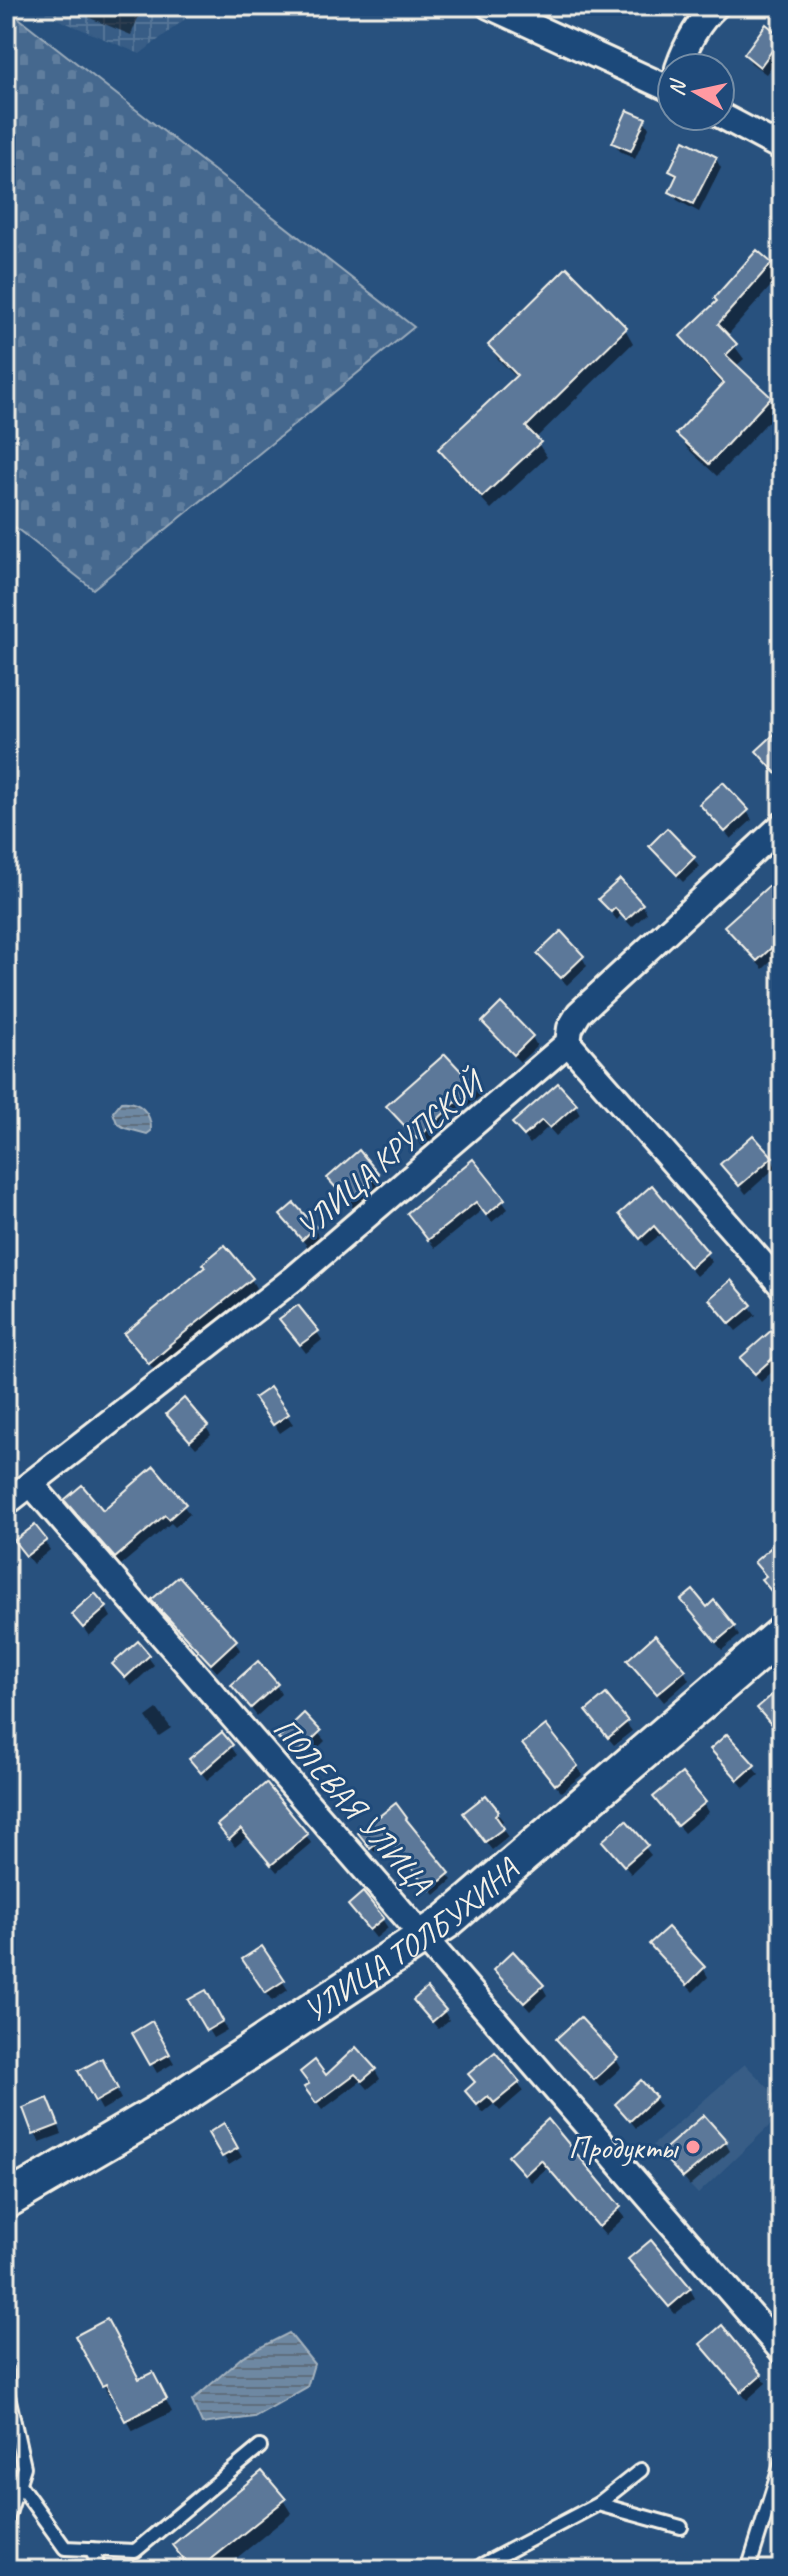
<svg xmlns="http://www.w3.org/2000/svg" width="788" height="2576" font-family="Caveat,sans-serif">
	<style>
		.built { fill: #375d86 }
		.industrial { fill: url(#industrial-grid) }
		.cemetery { fill: url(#cemetery-stones); stroke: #9cacbb; stroke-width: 2 }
		.water { fill: url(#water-rules); stroke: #a4b2be; stroke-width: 2 }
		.shadow { fill: #0007 }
		.building { fill: #5b7899; stroke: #f4f1e8; stroke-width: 2 }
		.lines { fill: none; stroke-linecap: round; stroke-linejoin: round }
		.lane-casing { stroke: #f4f1e8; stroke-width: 18 }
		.street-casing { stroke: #f4f1e8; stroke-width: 30 }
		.secondary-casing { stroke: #f4f1e8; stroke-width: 40 }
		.lane { stroke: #1f4a7a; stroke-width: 12 }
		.street { stroke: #1f4a7a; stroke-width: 24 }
		.secondary { stroke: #1f4a7a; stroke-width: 34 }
		.poi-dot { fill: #ff9aa2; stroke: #1f4a7a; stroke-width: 3 }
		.labels { text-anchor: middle; stroke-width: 6; stroke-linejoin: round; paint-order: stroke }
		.street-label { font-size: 32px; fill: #f4f1e8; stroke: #1f4a7a }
		.poi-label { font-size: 32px; fill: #f4f1e8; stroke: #1f4a7a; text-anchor: end }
	</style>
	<defs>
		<pattern id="industrial-grid" width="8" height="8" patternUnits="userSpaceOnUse" patternTransform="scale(2)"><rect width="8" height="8" fill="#375d86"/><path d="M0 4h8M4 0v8" fill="none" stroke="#557597"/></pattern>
		<pattern id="cemetery-stones" width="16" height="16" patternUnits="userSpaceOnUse" patternTransform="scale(2)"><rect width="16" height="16" fill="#45688e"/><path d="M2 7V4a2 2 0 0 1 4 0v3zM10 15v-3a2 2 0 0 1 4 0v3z" fill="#607e9e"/></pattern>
		<pattern id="water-rules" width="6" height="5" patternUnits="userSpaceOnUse" patternTransform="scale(2)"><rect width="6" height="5" fill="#6e88a2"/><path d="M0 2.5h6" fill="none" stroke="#5f6e7d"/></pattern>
	</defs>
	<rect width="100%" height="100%" fill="#28517e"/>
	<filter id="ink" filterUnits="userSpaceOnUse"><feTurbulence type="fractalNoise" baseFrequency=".0125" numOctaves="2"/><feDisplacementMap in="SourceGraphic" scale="16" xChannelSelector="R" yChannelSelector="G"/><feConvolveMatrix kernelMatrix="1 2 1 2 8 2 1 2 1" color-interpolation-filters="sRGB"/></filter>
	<g filter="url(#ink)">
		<path class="built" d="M 745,2064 L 782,2102 L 782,2114 L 698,2194 L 653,2145 Z"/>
		<path class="industrial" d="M 48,6 L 196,6 L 189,16 L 140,54 L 45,14 Z"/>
		<path class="cemetery" d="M 6,8 L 414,327 L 93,589 L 6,520 Z"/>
		<g class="water">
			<path d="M 121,1102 C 139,1100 152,1113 151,1131 L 147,1134 L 125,1128 L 117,1123 L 113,1112 Z"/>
			<path d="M 289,2333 L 314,2364 L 307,2387 L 254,2417 L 202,2424 L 192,2401 L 243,2356 Z"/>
		</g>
		<g class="shadow">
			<path d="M 83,6 L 143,6 L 131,35 L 90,18 Z"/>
			<path d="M 781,37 L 782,52 L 766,74 L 751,63 L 746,54 Z"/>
			<path d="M 644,120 L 649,128 L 635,159 L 620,151 L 614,143 Z"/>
			<path d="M 716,159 L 721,168 L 699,212 L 677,200 L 672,192 L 677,181 L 671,171 Z"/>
			<path d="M 770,264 L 778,278 L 727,336 L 744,359 L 735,367 L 769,398 L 777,412 L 717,476 L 687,448 L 679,434 L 724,386 L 690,349 L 682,336 L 718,302 Z"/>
			<path d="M 625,329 L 633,343 L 535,439 L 547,457 L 491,509 L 449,463 L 441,449 L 517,378 L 498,359 L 490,346 Z"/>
			<path d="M 702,804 L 747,811 L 752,820 L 731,839 Z"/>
			<path d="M 667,831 L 694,859 L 699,867 L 683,882 L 657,855 L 652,846 Z"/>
			<path d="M 782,878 L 782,941 L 776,946 L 780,953 L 763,969 L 732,935 L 727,927 Z"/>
			<path d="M 601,900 L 642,905 L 647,913 L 632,927 L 621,915 L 617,920 Z"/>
			<path d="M 540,954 L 582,957 L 587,966 L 567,985 L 545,963 Z"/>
			<path d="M 484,1022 L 532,1037 L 537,1046 L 520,1062 L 489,1031 Z"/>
			<path d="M 475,1088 L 480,1096 L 464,1110 L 463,1109 L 423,1147 L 389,1107 Z"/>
			<path d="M 575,1105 L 580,1114 L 556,1136 L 548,1127 L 530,1144 L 515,1124 Z"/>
			<path d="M 358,1153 L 383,1184 L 354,1209 L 330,1178 Z"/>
			<path d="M 771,1158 L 776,1167 L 746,1194 L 723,1164 Z"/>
			<path d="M 473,1162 L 508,1209 L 492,1222 L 482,1210 L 435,1248 L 415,1223 Z"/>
			<path d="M 652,1188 L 712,1262 L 696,1276 L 661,1234 L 646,1246 L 621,1214 Z"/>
			<path d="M 283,1216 L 314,1229 L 319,1237 L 308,1247 Z"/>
			<path d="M 251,1279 L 256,1288 L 173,1355 L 174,1356 L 156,1372 L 132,1343 Z"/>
			<path d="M 731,1283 L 756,1315 L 736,1331 L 717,1308 Z"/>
			<path d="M 287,1328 L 317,1332 L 322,1340 L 306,1353 Z"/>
			<path d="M 782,1343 L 782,1363 L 761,1382 L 743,1358 Z"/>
			<path d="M 269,1390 L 293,1424 L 280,1433 L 262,1407 Z"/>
			<path d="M 174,1423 L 206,1427 L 211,1435 L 196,1448 Z"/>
			<path d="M 153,1469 L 190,1514 L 175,1527 L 171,1523 L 121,1565 L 72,1509 L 103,1513 Z"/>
			<path d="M 35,1527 L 50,1550 L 33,1564 L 22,1550 Z"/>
			<path d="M 154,1600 L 235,1641 L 240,1650 L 217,1672 L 159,1609 Z"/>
			<path d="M 106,1608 L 111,1617 L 89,1636 L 74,1615 Z"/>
			<path d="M 689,1610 L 706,1610 L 734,1627 L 739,1636 L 722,1650 Z"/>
			<path d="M 138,1644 L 154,1665 L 131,1686 L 115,1665 Z"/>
			<path d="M 629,1660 L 684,1671 L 689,1680 L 664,1702 Z"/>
			<path d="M 276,1685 L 281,1694 L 257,1716 L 233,1686 Z"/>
			<path d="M 606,1697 L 632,1731 L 614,1745 L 593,1720 Z"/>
			<path d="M 157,1709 L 171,1728 L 159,1736 L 146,1717 Z"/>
			<path d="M 304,1716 L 325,1741 L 301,1764 L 280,1739 Z"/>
			<path d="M 222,1734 L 237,1755 L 207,1780 L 192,1760 Z"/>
			<path d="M 727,1737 L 759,1775 L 744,1788 L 713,1749 Z"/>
			<path d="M 530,1753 L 577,1767 L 582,1775 L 561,1792 Z"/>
			<path d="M 486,1798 L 503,1821 L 499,1824 L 508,1837 L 492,1850 L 470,1822 Z"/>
			<path d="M 704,1804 L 709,1812 L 684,1833 L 661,1806 Z"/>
			<path d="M 625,1823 L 651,1855 L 631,1874 L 605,1841 Z"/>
			<path d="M 220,1825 L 306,1835 L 311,1843 L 277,1872 L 247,1837 L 235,1847 Z"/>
			<path d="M 408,1826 L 452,1880 L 435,1895 L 390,1840 L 375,1852 L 364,1839 Z"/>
			<path d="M 350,1905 L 382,1919 L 388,1928 L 376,1938 Z"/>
			<path d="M 652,1945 L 703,1968 L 708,1977 L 693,1992 L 657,1954 Z"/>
			<path d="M 261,1948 L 288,1990 L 272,2001 L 250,1968 Z"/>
			<path d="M 496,1970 L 542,1986 L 547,1995 L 530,2011 L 501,1979 Z"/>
			<path d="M 205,1993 L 227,2030 L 213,2038 L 191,2001 Z"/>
			<path d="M 416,2000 L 444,2011 L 449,2020 L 438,2029 Z"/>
			<path d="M 151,2024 L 174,2063 L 157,2073 L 134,2033 Z"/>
			<path d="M 559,2040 L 616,2059 L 621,2068 L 600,2087 L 564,2048 Z"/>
			<path d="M 101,2061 L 121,2099 L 102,2110 L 81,2072 Z"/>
			<path d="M 375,2070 L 380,2079 L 368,2089 L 361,2081 L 322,2110 L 312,2096 L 325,2078 Z"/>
			<path d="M 518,2083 L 523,2091 L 500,2111 L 494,2104 L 483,2113 L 467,2091 Z"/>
			<path d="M 654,2098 L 660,2107 L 636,2128 L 618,2105 Z"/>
			<path d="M 52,2109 L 62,2134 L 40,2142 L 35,2134 Z"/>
			<path d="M 548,2122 L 625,2217 L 605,2235 L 547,2168 L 531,2182 L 510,2156 Z"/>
			<path d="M 223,2126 L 242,2157 L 229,2165 L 211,2134 Z"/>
			<path d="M 725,2142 L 730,2151 L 690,2186 L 663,2153 Z"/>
			<path d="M 636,2268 L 690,2289 L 695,2298 L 675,2314 Z"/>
			<path d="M 78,2337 L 139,2382 L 159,2386 L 172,2412 L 133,2431 L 114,2395 L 110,2397 Z"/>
			<path d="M 708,2353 L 761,2375 L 766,2383 L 747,2400 Z"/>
			<path d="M 284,2500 L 292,2513 L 222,2570 L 191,2570 L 174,2545 Z"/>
			<path d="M 6,2560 L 18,2570 L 6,2570 Z"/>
		</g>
		<g class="building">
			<path d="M 766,24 L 782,37 L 760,67 L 744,54 Z"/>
			<path d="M 627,110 L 646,118 L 631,151 L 612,143 Z"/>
			<path d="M 684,140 L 717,157 L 693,204 L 669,192 L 677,175 L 669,171 Z"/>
			<path d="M 757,250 L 772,263 L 718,324 L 737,344 L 726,355 L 771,397 L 709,464 L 676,434 L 724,383 L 680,336 L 717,301 L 714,298 Z"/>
			<path d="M 567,267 L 627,328 L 526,427 L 541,442 L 482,497 L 438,449 L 517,375 L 488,345 Z"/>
			<path d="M 782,727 L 782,780 L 756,751 Z"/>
			<path d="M 723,782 L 749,810 L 725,832 L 699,804 Z"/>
			<path d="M 667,828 L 695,857 L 677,875 L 649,846 Z"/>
			<path d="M 782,874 L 782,938 L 757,961 L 724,926 Z"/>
			<path d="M 620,879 L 643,904 L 626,920 L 615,908 L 611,912 L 598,899 Z"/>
			<path d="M 561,931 L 584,956 L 561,978 L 537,954 Z"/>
			<path d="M 501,1003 L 533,1036 L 514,1055 L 482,1022 Z"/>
			<path d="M 445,1054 L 476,1087 L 458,1103 L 456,1102 L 417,1139 L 386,1106 Z"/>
			<path d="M 558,1083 L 577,1104 L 550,1128 L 542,1120 L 524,1136 L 512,1123 Z"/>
			<path d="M 753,1135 L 773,1157 L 739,1186 L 720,1164 Z"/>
			<path d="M 359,1150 L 379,1174 L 348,1201 L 327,1178 Z"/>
			<path d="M 473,1159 L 505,1199 L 486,1215 L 476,1202 L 428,1240 L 407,1213 Z"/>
			<path d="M 652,1185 L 708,1252 L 690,1268 L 654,1226 L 640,1239 L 619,1214 Z"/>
			<path d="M 294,1203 L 316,1227 L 302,1240 L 280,1215 Z"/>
			<path d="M 225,1245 L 253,1278 L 169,1345 L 170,1346 L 149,1364 L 124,1334 L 205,1267 L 202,1264 Z"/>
			<path d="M 731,1280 L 752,1305 L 730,1324 L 709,1299 Z"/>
			<path d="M 298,1305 L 319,1331 L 300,1345 L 279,1319 Z"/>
			<path d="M 773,1329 L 782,1340 L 782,1350 L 755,1374 L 740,1358 Z"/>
			<path d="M 270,1387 L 289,1414 L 273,1425 L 254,1398 Z"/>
			<path d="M 184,1398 L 208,1426 L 190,1441 L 166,1414 Z"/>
			<path d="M 154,1466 L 186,1504 L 169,1519 L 165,1515 L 115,1558 L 64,1500 L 82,1485 L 103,1510 Z"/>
			<path d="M 35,1525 L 47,1540 L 26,1556 L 14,1541 Z"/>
			<path d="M 782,1538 L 782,1604 L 761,1579 L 766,1576 L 754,1562 Z"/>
			<path d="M 179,1576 L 237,1640 L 211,1664 L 151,1600 Z"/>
			<path d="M 693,1590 L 707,1607 L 714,1600 L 735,1626 L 716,1642 L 681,1600 Z"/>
			<path d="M 95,1593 L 107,1607 L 83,1628 L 71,1614 Z"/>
			<path d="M 655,1635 L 686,1670 L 657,1694 L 627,1660 Z"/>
			<path d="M 138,1641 L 150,1655 L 125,1678 L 112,1664 Z"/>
			<path d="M 258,1661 L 278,1684 L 251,1708 L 231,1685 Z"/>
			<path d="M 782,1686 L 782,1737 L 757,1708 Z"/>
			<path d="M 606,1694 L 628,1721 L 608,1738 L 586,1711 Z"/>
			<path d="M 304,1713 L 321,1731 L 295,1756 L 278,1738 Z"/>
			<path d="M 546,1725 L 578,1766 L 555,1785 L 522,1744 Z"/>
			<path d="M 222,1732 L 233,1745 L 201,1773 L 189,1759 Z"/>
			<path d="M 727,1734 L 755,1765 L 738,1780 L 710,1749 Z"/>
			<path d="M 682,1773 L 706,1802 L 677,1826 L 653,1797 Z"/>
			<path d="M 266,1783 L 308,1834 L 271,1865 L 241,1829 L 229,1840 L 217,1825 Z"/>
			<path d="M 486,1795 L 499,1811 L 495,1815 L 504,1828 L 485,1842 L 463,1813 Z"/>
			<path d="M 396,1803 L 407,1818 L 406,1819 L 450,1873 L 430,1890 L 385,1836 L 370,1848 L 358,1833 Z"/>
			<path d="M 626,1820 L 648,1845 L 624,1866 L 602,1841 Z"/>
			<path d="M 363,1892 L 384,1918 L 369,1930 L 348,1905 Z"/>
			<path d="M 668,1927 L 705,1967 L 687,1985 L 649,1944 Z"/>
			<path d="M 262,1946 L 285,1980 L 265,1993 L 242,1959 Z"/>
			<path d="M 513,1951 L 544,1985 L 524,2003 L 493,1970 Z"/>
			<path d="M 427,1988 L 446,2010 L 432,2022 L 413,2000 Z"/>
			<path d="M 206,1990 L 223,2021 L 206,2031 L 188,2000 Z"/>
			<path d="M 580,2017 L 618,2058 L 594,2080 L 556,2039 Z"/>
			<path d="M 152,2021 L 170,2054 L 150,2065 L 132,2033 Z"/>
			<path d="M 356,2047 L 376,2069 L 362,2081 L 355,2074 L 316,2103 L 304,2087 L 309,2084 L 300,2072 L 315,2060 L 326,2075 Z"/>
			<path d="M 495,2052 L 520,2082 L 494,2103 L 488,2096 L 477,2105 L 465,2091 L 475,2082 L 468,2074 Z"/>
			<path d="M 102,2058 L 118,2089 L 95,2102 L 78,2071 Z"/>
			<path d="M 641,2080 L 656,2097 L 630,2121 L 615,2104 Z"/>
			<path d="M 48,2098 L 59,2125 L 33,2135 L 23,2108 Z"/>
			<path d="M 704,2115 L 727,2141 L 683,2178 L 660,2153 Z"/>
			<path d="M 548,2119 L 621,2207 L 599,2227 L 541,2160 L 525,2175 L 508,2156 Z"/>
			<path d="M 224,2123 L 238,2148 L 222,2157 L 208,2133 Z"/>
			<path d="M 651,2240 L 691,2288 L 669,2307 L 628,2259 Z"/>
			<path d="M 107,2319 L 139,2379 L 153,2372 L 167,2399 L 125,2421 L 106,2384 L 102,2386 L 75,2336 Z"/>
			<path d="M 722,2325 L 762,2374 L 741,2392 L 700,2344 Z"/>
			<path d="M 262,2471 L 286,2499 L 198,2570 L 192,2570 L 172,2545 Z"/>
		</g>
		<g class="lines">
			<defs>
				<g id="lane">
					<path d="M 6,2371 L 7,2391 L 24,2467 L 6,2523"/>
					<path d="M 19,2484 L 65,2548 L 135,2551 L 260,2447"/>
					<path d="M 598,2504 L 641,2470"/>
					<path d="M 92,2549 L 99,2570"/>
					<path d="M 480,2570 L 482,2565 L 598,2504 L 681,2527"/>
					<path d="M 748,2570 L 782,2461"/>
				</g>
				<g id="street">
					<path d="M 489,6 L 672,90"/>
					<path d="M 678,68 C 686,45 698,22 716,6"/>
					<path d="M 720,115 L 782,148"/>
					<path d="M 568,1043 L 782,1286"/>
					<path d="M 31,1484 L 782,2351"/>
					<path d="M 6,1503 L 293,1279 L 568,1043 L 570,1028 L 579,1013 L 782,825"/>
				</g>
				<g id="secondary">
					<path id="s1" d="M 6,2201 L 160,2111 L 447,1921 L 782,1633"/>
				</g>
			</defs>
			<use href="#lane" class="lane-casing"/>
			<use href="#street" class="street-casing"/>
			<use href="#secondary" class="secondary-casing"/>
			<use href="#lane" class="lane"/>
			<use href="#street" class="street"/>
			<use href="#secondary" class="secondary"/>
		</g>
	</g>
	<circle class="poi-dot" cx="693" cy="2147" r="8"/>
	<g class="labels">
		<g class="street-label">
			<text transform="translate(389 1155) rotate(-41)" y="11">УЛИЦА КРУПСКОЙ</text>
			<text transform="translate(353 1805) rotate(49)" y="11">ПОЛЕВАЯ УЛИЦА</text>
			<text dy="11" stroke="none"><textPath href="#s1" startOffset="482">УЛИЦА ТОЛБУХИНА</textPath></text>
		</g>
		<g class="poi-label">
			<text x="677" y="2158">Продукты</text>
		</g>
	</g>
	<rect width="788" height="2576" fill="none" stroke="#1f4a7a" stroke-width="32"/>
	<rect x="16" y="16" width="756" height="2544" fill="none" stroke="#f4f1e8" stroke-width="3" filter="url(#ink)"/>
	<g transform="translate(696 92) rotate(279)"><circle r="38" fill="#1f4a7a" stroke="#748da6" stroke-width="2"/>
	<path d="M0-6L14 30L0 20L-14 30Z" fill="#ff9aa2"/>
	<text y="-12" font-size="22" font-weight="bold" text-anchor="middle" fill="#f4f1e8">N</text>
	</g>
</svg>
